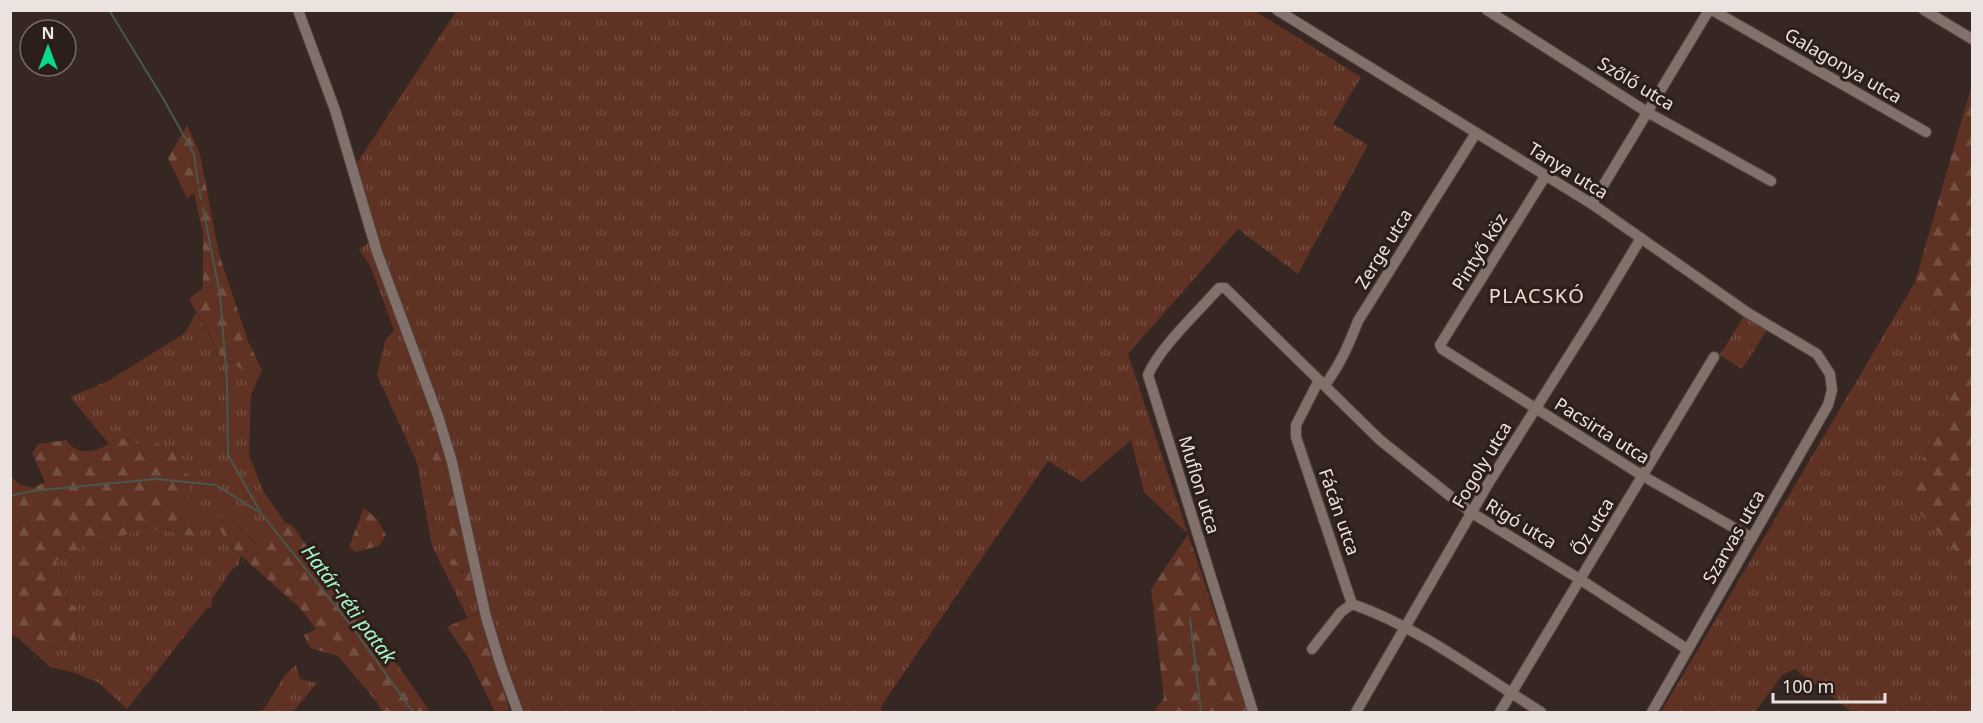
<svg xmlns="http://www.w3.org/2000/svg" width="1983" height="723" font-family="'Noto Sans',sans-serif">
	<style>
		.grass { fill: url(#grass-tufts) }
		.forest { fill: url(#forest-firs) }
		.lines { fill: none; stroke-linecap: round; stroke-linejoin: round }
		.stream { stroke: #49584e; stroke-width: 2 }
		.minor-casing { stroke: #4f423f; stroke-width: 12 }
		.minor { stroke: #82716b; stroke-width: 10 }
		.labels { text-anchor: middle; stroke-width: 6; stroke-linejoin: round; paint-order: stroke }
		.street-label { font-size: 18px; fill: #ece2df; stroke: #2c1e19 }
		.neighbourhood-label { font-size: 20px; letter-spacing: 1.5px; fill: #f1ddd6; stroke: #2c1e19 }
		.water-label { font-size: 20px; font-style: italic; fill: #a5f6c8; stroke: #2c1e19 }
	</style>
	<defs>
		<pattern id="grass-tufts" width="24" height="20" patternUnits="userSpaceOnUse" patternTransform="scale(1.5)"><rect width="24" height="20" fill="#5f3224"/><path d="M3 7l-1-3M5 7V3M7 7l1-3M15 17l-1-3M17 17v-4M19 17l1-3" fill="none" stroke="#764f43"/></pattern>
		<pattern id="forest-firs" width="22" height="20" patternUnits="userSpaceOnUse" patternTransform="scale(1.5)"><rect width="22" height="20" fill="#5f3224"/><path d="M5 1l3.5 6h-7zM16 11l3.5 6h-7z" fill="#764f43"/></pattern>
	</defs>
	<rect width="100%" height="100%" fill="#362723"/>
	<g class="grass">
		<path d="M 457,10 L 1255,11 L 1361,77 L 1333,124 L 1368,145 L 1298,274 L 1238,229 L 1128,354 L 1188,534 L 1144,492 L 1131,440 L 1082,482 L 1048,461 L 880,708 L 884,712 L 521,712 L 433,424 L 423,430 L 423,449 L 434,449 L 431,472 L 442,487 L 457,555 L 450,563 C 470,576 476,589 482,611 L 467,617 L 432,546 L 417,463 L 377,375 L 385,341 L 394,330 L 370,265 L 359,250 L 376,236 L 355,166 Z"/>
		<path d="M 1915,282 L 1966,356 L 1906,499 L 1972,568 L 1972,712 L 1852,712 L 1795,669 L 1782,675 L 1755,712 L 1661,712 Z"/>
		<path d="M 196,313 L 220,355 L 246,372 L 262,370 L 251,395 L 249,454 L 263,491 L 285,522 L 269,532 L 257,544 L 227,514 L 229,545 L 241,556 L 238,566 L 233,568 L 212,599 L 212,607 L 206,609 L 127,709 L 99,683 L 75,673 L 50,667 L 18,638 L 31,635 L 43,644 L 76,652 L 75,608 L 57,581 L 56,561 L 83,546 L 121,537 L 146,527 L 199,537 L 173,507 L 179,468 L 175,452 L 154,447 L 142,449 L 134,441 L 120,438 L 109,444 L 70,397 L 108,381 L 185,333 Z"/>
		<path d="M 1744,316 L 1767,330 L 1742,369 L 1720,355 Z"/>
		<path d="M 296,665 L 300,679 L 317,683 L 293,712 L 257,712 L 264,709 L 285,675 Z"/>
	</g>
	<g class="forest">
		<path d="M 1972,84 L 1972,568 L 1906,499 L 1966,356 L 1915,282 Z"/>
		<path d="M 187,125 L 200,154 L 219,254 L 248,341 L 262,370 L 246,372 L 220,355 L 189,299 L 203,288 L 203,233 L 194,193 L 187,198 L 168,158 Z"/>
		<path d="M 434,424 L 460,509 L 477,594 L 463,593 L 464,572 L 449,563 L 457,555 L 453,546 L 444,543 L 444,537 L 451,533 L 443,527 C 449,504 445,491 431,472 L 434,450 L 423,449 L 423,430 Z"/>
		<path d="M 120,438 L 134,441 L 142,449 L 154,447 L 156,443 L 175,452 L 179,468 L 192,478 L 190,497 L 173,507 L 193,517 L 199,538 L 146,527 L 121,537 L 83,546 L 56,561 L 57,581 L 75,608 L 76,652 L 43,644 L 31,635 L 18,638 L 11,634 L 11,476 L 19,484 L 33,488 L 45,482 L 32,453 L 38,444 L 66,440 C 81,461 102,448 120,438 Z"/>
		<path d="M 364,508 L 376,518 L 386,535 L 379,546 L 355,552 L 349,547 Z"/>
		<path d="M 227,514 L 256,544 L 269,532 L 285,522 L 293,526 L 347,604 L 353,606 L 367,619 L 373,635 L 382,642 L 430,712 L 382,712 L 377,702 L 338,656 L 310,648 L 304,635 L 316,629 L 299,607 L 229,545 L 214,519 Z"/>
		<path d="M 1188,534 L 1248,710 L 1253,712 L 1154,712 L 1164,698 L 1151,589 Z"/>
		<path d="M 482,611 L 509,710 L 495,712 L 469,659 L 447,627 Z"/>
	</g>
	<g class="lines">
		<g class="stream">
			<path d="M 109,10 L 164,100 L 194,154 L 198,183"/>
			<path d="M 199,189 L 201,199"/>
			<path d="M 203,208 L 220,295 L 227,382 L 228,455 L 261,513 L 353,628 L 413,712"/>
			<path d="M 10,496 L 32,491 L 156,479 L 216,485 L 259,512"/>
			<path d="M 1190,618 L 1201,712"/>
		</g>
		<defs>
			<g id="minor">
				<path d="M 298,10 L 335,110 L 377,252 L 438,416 L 452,462 L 486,617 L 501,666 L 518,712"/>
				<path d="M 1277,10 L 1592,204 L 1748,313 L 1817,354 L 1830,374 L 1832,390 L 1828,405 L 1652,712"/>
				<path d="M 1487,10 L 1647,112 L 1771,181"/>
				<path d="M 1712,10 L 1926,132"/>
				<path d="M 1924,10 L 1972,39"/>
				<path d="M 1546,175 L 1440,345 L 1442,349 L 1643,476 L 1752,538"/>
				<path d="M 1592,204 L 1709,10"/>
				<path d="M 1319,380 L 1296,425 L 1296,437 L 1352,604 C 1419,627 1481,675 1541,712"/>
				<path d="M 1325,385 C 1340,365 1349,344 1358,321 L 1476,133"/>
				<path d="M 1312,649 L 1341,612 L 1352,604"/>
				<path d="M 1253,712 L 1148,375 C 1160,347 1198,312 1219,288 L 1225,288 L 1380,440 L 1445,492 L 1472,513 L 1581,580 L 1687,649"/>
				<path d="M 1356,712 L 1488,484 L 1596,313 L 1641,238"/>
				<path d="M 1500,712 L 1714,357"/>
			</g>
		</defs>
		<use href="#minor" class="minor-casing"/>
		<use href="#minor" class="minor"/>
	</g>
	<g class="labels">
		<g class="street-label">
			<text transform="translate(1843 66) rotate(30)" y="6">Galagonya utca</text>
			<text transform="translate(1636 84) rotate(31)" y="6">Szőlő utca</text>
			<text transform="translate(1568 171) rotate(32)" y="6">Tanya utca</text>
			<text transform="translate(1384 249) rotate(-58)" y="6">Zerge utca</text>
			<text transform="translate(1480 252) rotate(-58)" y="6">Pintyő köz</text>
			<text transform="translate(1602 431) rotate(32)" y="6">Pacsirta utca</text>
			<text transform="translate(1482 465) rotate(-59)" y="6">Fogoly utca</text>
			<text transform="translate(1199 485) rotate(73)" y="6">Muflon utca</text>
			<text transform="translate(1339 512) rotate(71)" y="6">Fácán utca</text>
			<text transform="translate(1521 524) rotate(31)" y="6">Rigó utca</text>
			<text transform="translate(1593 527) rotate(-59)" y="6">Őz utca</text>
			<text transform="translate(1734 537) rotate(-60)" y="6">Szarvas utca</text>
		</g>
		<g class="neighbourhood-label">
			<text x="1537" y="303">PLACSKÓ</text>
		</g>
		<g class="water-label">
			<text transform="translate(349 604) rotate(53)" y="7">Határ-réti patak</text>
		</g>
	</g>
	<rect width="1983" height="723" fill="none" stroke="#ece2df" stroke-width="24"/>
	<g transform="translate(48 48)"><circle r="28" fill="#2c1e19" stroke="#796c68" stroke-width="1.5"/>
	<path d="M0-4.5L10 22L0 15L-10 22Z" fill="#0bd98a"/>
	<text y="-9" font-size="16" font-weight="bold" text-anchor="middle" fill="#ece2df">N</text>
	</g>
	<path d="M1773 693v9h112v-9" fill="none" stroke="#ece2df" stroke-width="3"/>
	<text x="1782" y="693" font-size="18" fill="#ece2df" stroke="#2c1e19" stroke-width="4.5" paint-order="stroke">100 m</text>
</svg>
